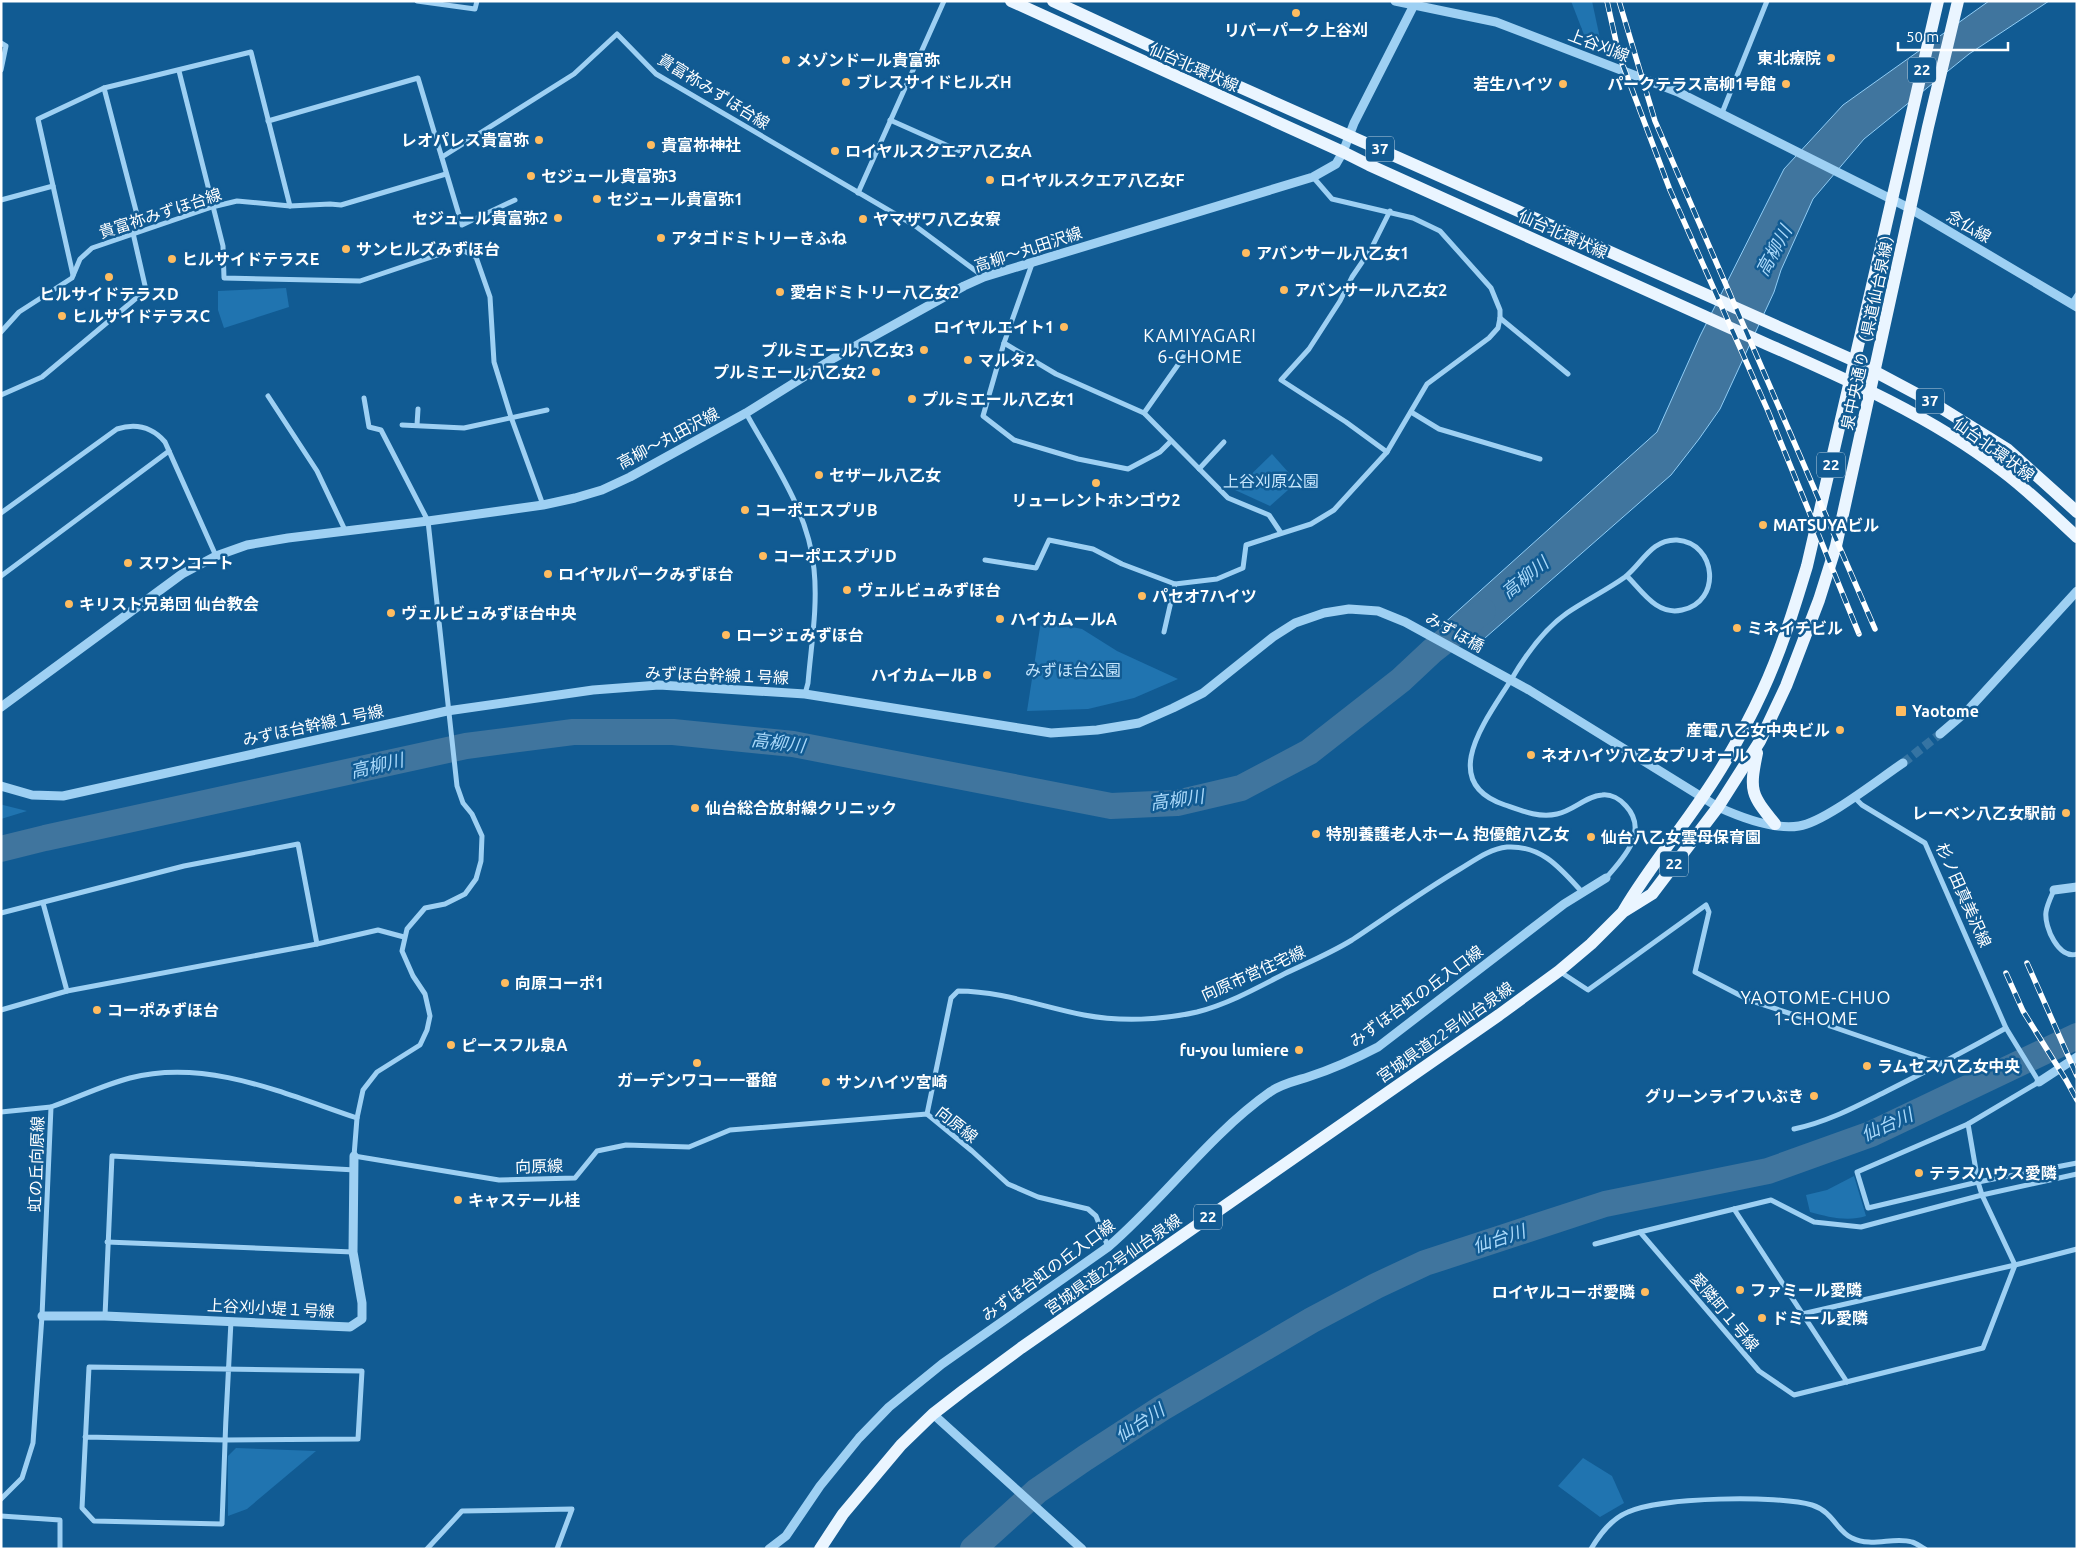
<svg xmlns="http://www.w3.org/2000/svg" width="2078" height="1550" font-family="Ubuntu,'Noto Sans JP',sans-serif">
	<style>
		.green { fill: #2074b0 }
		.water { fill: #40759e; stroke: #90cdf6 }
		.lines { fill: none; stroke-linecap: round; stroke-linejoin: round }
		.river { stroke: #40759e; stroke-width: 26 }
		.tertiary-tunnel { stroke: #3574a3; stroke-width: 9; stroke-dasharray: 9 4.5; stroke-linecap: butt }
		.minor { stroke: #9ed0f3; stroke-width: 5 }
		.tertiary { stroke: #9ed0f3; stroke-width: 9 }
		.primary { stroke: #eaf5ff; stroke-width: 12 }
		.rail-casing { stroke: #fff; stroke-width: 5.5 }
		.rail { stroke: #115b93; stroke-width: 4; stroke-dasharray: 11; stroke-linecap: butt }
		.poi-dot { fill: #ffbc60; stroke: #115b93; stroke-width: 2 }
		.labels { text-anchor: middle; stroke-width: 5; stroke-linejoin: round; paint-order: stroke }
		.shield { fill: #115b93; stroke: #b8cedf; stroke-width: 1 }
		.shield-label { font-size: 15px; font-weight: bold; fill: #fff }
		.poi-label { font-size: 16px; font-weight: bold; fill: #fff; stroke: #115b93; text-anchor: start }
		.street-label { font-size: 16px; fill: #fff; stroke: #115b93 }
		.park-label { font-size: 16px; fill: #c6e6fd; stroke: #115b93 }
		.water-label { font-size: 18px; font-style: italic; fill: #aad9fa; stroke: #115b93 }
		.neighbourhood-label { font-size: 18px; letter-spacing: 1px; fill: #fff; stroke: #115b93 }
	</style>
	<rect width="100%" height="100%" fill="#115b93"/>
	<g class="green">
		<path d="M 1571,1 L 1592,1 L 1602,48 L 1588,45 Z"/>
		<path d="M 286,288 L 289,307 L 224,328 L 218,310 L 218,291 Z"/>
		<path d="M 1272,454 L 1297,482 L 1270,506 L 1235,490 Z"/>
		<path d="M 1041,621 L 1082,629 L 1117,651 L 1178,679 L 1134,698 L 1088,709 L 1027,711 Z"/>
		<path d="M 1,804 L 3,805 L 27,811 L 1,819 Z"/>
		<path d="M 1854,1176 L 1866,1216 C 1848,1222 1828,1217 1810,1212 L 1806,1195 L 1827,1190 Z"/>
		<path d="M 236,1448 L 316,1451 L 247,1509 L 228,1516 L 228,1456 Z"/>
		<path d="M 1583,1458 L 1612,1476 L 1624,1503 L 1600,1517 L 1558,1486 Z"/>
	</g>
	<path class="water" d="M 1989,1 L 2049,1 L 1969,54 L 1864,139 L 1813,199 L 1781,270 L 1774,292 L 1720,409 L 1699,439 L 1671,475 L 1477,645 L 1441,626 L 1657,432 L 1700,336 L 1784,169 L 1843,105 Z"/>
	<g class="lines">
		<g class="river">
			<path d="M 1,849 L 45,838 L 466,746 L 573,732 L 673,732 L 793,744 L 1111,806 L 1177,803 L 1241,788 L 1309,752 L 1401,680 L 1432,651 L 1483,611"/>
			<path d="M 973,1549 L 1037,1491 L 1085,1458 L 1162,1408 L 1312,1320 L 1376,1286 L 1425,1263 L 1605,1204 L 1768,1171 L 1871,1134 L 2077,1036"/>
		</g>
		<path class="tertiary-tunnel" d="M 1903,763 L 1940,734"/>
		<g class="minor">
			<path d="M 417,1 L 475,9 L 477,1"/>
			<path d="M 1,43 L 6,46 L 1,70"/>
			<path d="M 179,71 L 223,246 L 224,278 L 360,281 L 458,248 L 476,257 L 490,297 L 494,362 L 511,417 L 543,505"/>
			<path d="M 104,88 L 141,230"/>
			<path d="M 1722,113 L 1767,1"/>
			<path d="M 890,120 L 964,153"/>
			<path d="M 268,121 L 418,78 L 462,225 L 515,200"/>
			<path d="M 442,157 L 574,74 L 617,34 L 656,74 L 914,225 L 984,277"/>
			<path d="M 858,193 L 944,1"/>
			<path d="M 1,200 L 53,186"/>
			<path d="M 1032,264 L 1004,343 L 983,416 L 1014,440 L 1078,459 L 1128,469 L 1160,452 L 1171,441"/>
			<path d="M 73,275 L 38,119 L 104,88 L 251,52 L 290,206"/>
			<path d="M 2071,304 L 2077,295"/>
			<path d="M 1500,318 L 1568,374"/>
			<path d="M 1,332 L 19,312 L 72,278 L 80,259 L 92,248 L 212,207 L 237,201 L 290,206 L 330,204 L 341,205 L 446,174"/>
			<path d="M 1004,343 L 1056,374 L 1144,413 L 1228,498 L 1269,515 L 1281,533"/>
			<path d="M 1,395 L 42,377 L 146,290 L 133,233"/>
			<path d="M 268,396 L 317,471 L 345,530"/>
			<path d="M 364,398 L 369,427 L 381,430 L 428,521 L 457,786 L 463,803 L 472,814 L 482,836 L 481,861 L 476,879 L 465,894 L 445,904 L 425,908 L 407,929 L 402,951 L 413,976 L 425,994 L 430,1016 L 427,1030 L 420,1045 L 377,1072 L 363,1090 L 357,1118 L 354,1156 L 499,1180 L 575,1178 L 597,1151 L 626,1145 L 689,1147 L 730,1130 L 927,1114 L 972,1151 L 1008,1184 L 1038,1197 L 1088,1209 L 1096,1216 L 1108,1247"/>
			<path d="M 1411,412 L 1439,429 L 1540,459"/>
			<path d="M 746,413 C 773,462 809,512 814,569 C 818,607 811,646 808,683 L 805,694"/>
			<path d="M 1144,413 L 1187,352"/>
			<path d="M 402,425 L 464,428 L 547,410"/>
			<path d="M 417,425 L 418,409"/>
			<path d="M 1387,452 L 1346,422 L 1281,380 L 1309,349 L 1340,301 L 1352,277 L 1371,249 L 1390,211"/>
			<path d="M 1199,469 L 1224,442"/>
			<path d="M 1,513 L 117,429 C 136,423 152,427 165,442 L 216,556"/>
			<path d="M 985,560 L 1036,568 L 1049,540 L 1093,549 L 1122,564 L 1175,584 L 1217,579 L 1243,568 L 1246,545 L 1311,524 L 1334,510 L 1387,452 L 1427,384 L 1489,338 L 1498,328 L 1500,318 L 1500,310 L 1491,288 L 1440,231 L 1413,218 L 1332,199 L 1313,177"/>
			<path d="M 1,576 L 169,451"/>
			<path d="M 1164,632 L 1175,584"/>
			<path d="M 1854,797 L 1862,805 L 1925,843 L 2006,1028 L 2039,1082 L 1968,1124 L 1978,1182 L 1982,1195 L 2015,1265 L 1983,1348 L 1794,1395 L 1759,1371 L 1640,1232 L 1771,1200 L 1814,1222 L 1861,1227 L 1982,1195 L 2077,1174"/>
			<path d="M 1606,878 C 1624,858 1649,831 1626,806 C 1620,799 1611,794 1602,795 C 1586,796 1573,811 1557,814 C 1539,818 1522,811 1505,805 C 1436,782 1487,719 1511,680 C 1525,656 1544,629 1567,613 C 1586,600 1607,590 1625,577 C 1642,564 1651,539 1677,540 C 1717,543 1722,602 1682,610 C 1657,616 1642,591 1627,576"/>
			<path d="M 2054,890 C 2051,897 2047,905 2046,912 C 2044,927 2059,960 2077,954"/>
			<path d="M 43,903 L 67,991"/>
			<path d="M 1,913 L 184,866 L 298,844 L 317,944"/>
			<path d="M 1559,971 L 1588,990 L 1706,905 L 1709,912 L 1695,972 L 1749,1000 L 1810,1020"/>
			<path d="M 1,1010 L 67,991 L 317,944 L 378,930 L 404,937"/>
			<path d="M 1830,1026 L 1941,1064"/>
			<path d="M 1,1112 L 51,1107"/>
			<path d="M 927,1114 L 951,998 L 958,991 C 1001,991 1043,1007 1084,1015 C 1121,1022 1162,1020 1197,1012 C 1228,1004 1257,988 1284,974 C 1307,963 1331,953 1352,940 C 1388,916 1423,891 1460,869 C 1475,860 1489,849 1507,847 C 1542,845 1561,869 1582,892"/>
			<path d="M 1968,1124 L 1857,1172 L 1868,1208 L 1978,1182 L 2077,1163"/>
			<path d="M 1794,1129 C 1828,1122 1857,1106 1887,1091 C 1927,1071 1967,1050 2006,1028"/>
			<path d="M 1734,1209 L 1847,1382"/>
			<path d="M 107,1242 L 353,1252"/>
			<path d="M 1595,1244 L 1640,1232"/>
			<path d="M 1802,1314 L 2015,1265 L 2077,1249"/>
			<path d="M 105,1316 L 112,1156 L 355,1170"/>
			<path d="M 85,1437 L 225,1440 L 358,1439 L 362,1371 L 89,1367 L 82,1508 L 94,1521 L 222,1524 C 224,1457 227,1389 231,1321"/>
			<path d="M 1,1499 L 22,1478 L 33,1443 L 42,1316 L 51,1107 C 77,1098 103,1085 130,1078 C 207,1058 285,1094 357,1118"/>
			<path d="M 1,1516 L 60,1520 L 60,1549"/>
			<path d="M 427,1549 L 462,1511 L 572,1509 L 557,1549"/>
			<path d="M 1591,1549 C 1600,1534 1611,1519 1628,1512 C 1660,1497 1778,1495 1812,1505 C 1834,1512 1837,1532 1852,1538 C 1872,1548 1894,1536 1912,1542 C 1916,1543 1921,1547 1925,1549"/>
		</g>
		<g class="tertiary">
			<path d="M 1395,1 L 1496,22 L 1678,92 L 1911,209 L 2077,307"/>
			<path d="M 1,707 L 182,574 L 216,556 L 247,545 L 288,538 L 428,521 L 543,505 L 575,498 L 602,490 L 630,477 L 746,413 L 834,358 L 964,286 L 984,277 L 1313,177 L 1336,164 L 1343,152 L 1354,123 L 1416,1"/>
			<path d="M 1940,734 L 1968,710 L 2077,591"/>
			<path d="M 1,786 L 32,795 L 63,796 L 447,711 L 593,690 L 659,685 L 805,694 L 1051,733 L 1097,730 L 1139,723 L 1173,708 L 1203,693 L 1273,637 L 1295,623 L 1324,613 L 1349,609 L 1378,611 L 1405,622 L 1529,690 L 1718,807 C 1740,817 1775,830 1799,826 C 1825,822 1879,779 1903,763"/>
			<path d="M 2054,890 L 2077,887"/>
			<path d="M 2039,1082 L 2077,1057"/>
			<path d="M 42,1316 L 105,1316 L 350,1327 L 362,1319 L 362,1303 L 353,1252 L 354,1156"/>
			<path d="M 933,1414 L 1082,1549"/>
			<path d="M 769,1549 L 786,1536 L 820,1486 L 859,1438 L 889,1407 L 942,1364 L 1108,1247 C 1165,1198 1208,1136 1270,1092 C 1281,1084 1295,1081 1308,1077 C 1333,1069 1355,1059 1378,1047 L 1564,904 L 1606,878"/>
		</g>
		<g class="primary">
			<path d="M 1011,1 L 1343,152 L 1369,165 C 1481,216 1593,265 1704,316 C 1804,362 1914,403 2001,470 C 2028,490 2052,514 2077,537"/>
			<path d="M 1053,1 L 1206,72 L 1855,361 L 1930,401 L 2007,449 L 2077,512"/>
			<path d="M 1757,753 C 1749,792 1751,794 1775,824"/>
			<path d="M 1624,910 C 1654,859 1695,814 1725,762 C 1738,740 1751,716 1762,692 C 1781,651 1794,609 1807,566 L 1938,1"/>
			<path d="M 820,1549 L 843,1514 L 901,1445 L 933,1414 L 964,1390 L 1021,1348 L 1499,1015 L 1559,971 L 1591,944 L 1623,912 L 1652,894 L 1718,807 L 1760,741 L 1786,686 L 1819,600 L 1836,546 L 1928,127 L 1958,1"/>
		</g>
		<defs>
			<g id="rail">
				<path d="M 1607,1 L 1619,55 L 1670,190 L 1768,411 L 1859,634"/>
				<path d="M 1619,1 L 1655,121 L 1875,629"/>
				<path d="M 2027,963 L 2077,1076"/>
				<path d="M 2006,973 L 2023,1011 L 2066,1080 L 2077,1100"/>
			</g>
		</defs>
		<use href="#rail" class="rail-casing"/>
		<use href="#rail" class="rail"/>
	</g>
	<g class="poi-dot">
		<circle cx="1296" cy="13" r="5"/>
		<circle cx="1831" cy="58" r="5"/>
		<circle cx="786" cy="60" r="5"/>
		<circle cx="846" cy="82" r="5"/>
		<circle cx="1563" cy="84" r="5"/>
		<circle cx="1786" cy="84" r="5"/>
		<circle cx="539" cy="140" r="5"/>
		<circle cx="651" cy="145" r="5"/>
		<circle cx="835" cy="151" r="5"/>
		<circle cx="531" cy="176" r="5"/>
		<circle cx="990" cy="180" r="5"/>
		<circle cx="597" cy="199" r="5"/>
		<circle cx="558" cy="218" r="5"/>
		<circle cx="863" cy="219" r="5"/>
		<circle cx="661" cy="238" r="5"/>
		<circle cx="346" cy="249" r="5"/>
		<circle cx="1246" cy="253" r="5"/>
		<circle cx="172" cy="259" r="5"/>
		<circle cx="109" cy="277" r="5"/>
		<circle cx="1284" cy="290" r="5"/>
		<circle cx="780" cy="292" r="5"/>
		<circle cx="62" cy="316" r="5"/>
		<circle cx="1064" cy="327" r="5"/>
		<circle cx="924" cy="350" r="5"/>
		<circle cx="968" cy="360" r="5"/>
		<circle cx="876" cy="372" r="5"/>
		<circle cx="912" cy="399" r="5"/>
		<circle cx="819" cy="475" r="5"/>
		<circle cx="1096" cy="483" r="5"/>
		<circle cx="745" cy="510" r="5"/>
		<circle cx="1763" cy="525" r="5"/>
		<circle cx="763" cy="556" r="5"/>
		<circle cx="128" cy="563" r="5"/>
		<circle cx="548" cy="574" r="5"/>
		<circle cx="847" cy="590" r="5"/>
		<circle cx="1142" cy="596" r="5"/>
		<circle cx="69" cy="604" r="5"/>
		<circle cx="391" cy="613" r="5"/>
		<circle cx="1000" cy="619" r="5"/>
		<circle cx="1737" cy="628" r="5"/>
		<circle cx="726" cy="635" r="5"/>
		<circle cx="987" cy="675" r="5"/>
		<rect x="1895" y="705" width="12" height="12" rx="2.5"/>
		<circle cx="1840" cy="730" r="5"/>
		<circle cx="1531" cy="755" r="5"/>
		<circle cx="695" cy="808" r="5"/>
		<circle cx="2066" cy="813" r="5"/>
		<circle cx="1316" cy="834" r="5"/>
		<circle cx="1591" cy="837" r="5"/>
		<circle cx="505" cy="983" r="5"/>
		<circle cx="97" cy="1010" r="5"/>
		<circle cx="451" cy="1045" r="5"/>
		<circle cx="1299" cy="1050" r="5"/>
		<circle cx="697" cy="1063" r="5"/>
		<circle cx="1867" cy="1066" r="5"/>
		<circle cx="826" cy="1082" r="5"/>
		<circle cx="1814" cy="1096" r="5"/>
		<circle cx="1919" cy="1173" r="5"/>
		<circle cx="458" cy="1200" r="5"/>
		<circle cx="1740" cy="1290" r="5"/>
		<circle cx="1645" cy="1292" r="5"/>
		<circle cx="1762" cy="1318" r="5"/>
	</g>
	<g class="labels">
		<g class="shield">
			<rect x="1908" y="57.5" width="28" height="25" rx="4"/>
			<rect x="1366" y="136.5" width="28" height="25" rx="4"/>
			<rect x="1916" y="388.5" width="28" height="25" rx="4"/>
			<rect x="1817" y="452.5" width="28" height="25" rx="4"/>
			<rect x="1660" y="851.5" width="28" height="25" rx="4"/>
			<rect x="1194" y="1204.5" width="28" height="25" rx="4"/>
		</g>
		<g class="shield-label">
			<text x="1922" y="75">22</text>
			<text x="1380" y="154">37</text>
			<text x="1930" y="406">37</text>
			<text x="1831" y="470">22</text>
			<text x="1674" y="869">22</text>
			<text x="1208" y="1222">22</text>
		</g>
		<g class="poi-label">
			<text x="1296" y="36" text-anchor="middle">リバーパーク上谷刈</text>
			<text x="1821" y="64" text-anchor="end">東北療院</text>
			<text x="796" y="66">メゾンドール貴富弥</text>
			<text x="856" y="88">ブレスサイドヒルズH</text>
			<text x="1553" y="90" text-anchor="end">若生ハイツ</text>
			<text x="1776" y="90" text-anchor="end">パークテラス高柳1号館</text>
			<text x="529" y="146" text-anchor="end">レオパレス貴富弥</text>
			<text x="661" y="151">貴富祢神社</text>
			<text x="845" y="157">ロイヤルスクエア八乙女A</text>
			<text x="541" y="182">セジュール貴富弥3</text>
			<text x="1000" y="186">ロイヤルスクエア八乙女F</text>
			<text x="607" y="205">セジュール貴富弥1</text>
			<text x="548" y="224" text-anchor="end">セジュール貴富弥2</text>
			<text x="873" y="225">ヤマザワ八乙女寮</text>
			<text x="671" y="244">アタゴドミトリーきふね</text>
			<text x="356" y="255">サンヒルズみずほ台</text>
			<text x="1256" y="259">アバンサール八乙女1</text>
			<text x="182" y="265">ヒルサイドテラスE</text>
			<text x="1294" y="296">アバンサール八乙女2</text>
			<text x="790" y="298">愛宕ドミトリー八乙女2</text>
			<text x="109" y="300" text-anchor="middle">ヒルサイドテラスD</text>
			<text x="72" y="322">ヒルサイドテラスC</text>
			<text x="1054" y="333" text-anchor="end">ロイヤルエイト1</text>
			<text x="914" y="356" text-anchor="end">プルミエール八乙女3</text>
			<text x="978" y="366">マルタ2</text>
			<text x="866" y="378" text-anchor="end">プルミエール八乙女2</text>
			<text x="922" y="405">プルミエール八乙女1</text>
			<text x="829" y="481">セザール八乙女</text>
			<text x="1096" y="506" text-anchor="middle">リューレントホンゴウ2</text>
			<text x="755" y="516">コーポエスプリB</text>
			<text x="1773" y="531">MATSUYAビル</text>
			<text x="773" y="562">コーポエスプリD</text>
			<text x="138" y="569">スワンコート</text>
			<text x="558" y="580">ロイヤルパークみずほ台</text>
			<text x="857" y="596">ヴェルビュみずほ台</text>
			<text x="1152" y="602">パセオ7ハイツ</text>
			<text x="79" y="610">キリスト兄弟団 仙台教会</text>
			<text x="401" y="619">ヴェルビュみずほ台中央</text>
			<text x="1010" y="625">ハイカムールA</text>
			<text x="1747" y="634">ミネイチビル</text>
			<text x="736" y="641">ロージェみずほ台</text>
			<text x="977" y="681" text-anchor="end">ハイカムールB</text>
			<text x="1912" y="717">Yaotome</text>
			<text x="1830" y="736" text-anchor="end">産電八乙女中央ビル</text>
			<text x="1541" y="761">ネオハイツ八乙女プリオール</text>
			<text x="705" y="814">仙台総合放射線クリニック</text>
			<text x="2056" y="819" text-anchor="end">レーベン八乙女駅前</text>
			<text x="1326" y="840">特別養護老人ホーム 抱優館八乙女</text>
			<text x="1601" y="843">仙台八乙女雲母保育園</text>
			<text x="515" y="989">向原コーポ1</text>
			<text x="107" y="1016">コーポみずほ台</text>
			<text x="461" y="1051">ピースフル泉A</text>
			<text x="1289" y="1056" text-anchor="end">fu-you lumiere</text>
			<text x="1877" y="1072">ラムセス八乙女中央</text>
			<text x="697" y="1086" text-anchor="middle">ガーデンワコー一番館</text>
			<text x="836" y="1088">サンハイツ宮崎</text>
			<text x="1804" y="1102" text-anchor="end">グリーンライフいぶき</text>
			<text x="1929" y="1179">テラスハウス愛隣</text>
			<text x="468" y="1206">キャステール桂</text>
			<text x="1750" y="1296">ファミール愛隣</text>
			<text x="1635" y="1298" text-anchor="end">ロイヤルコーポ愛隣</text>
			<text x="1772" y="1324">ドミール愛隣</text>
		</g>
		<g class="street-label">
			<text transform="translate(1599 45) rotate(21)" y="6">上谷刈線</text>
			<text transform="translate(1194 67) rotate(24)" y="6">仙台北環状線</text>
			<text transform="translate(714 91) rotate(32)" y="6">貴富祢みずほ台線</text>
			<text transform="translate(160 213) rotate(-18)" y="6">貴富祢みずほ台線</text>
			<text transform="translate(1969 226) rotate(30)" y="6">念仏線</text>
			<text transform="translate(1563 234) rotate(24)" y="6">仙台北環状線</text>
			<text transform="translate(1028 249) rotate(-18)" y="6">高柳～丸田沢線</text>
			<text transform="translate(1868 328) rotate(-78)" y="6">泉中央通り（県道仙台泉線）</text>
			<text transform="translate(668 438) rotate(-28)" y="6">高柳～丸田沢線</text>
			<text transform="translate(1994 449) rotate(36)" y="6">仙台北環状線</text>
			<text transform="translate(1455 632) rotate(29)" y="6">みずほ橋</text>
			<text transform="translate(717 675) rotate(2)" y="6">みずほ台幹線１号線</text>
			<text transform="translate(313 725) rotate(-12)" y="6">みずほ台幹線１号線</text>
			<text transform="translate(1964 895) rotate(66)" y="6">杉ノ田真美沢線</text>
			<text transform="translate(1253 973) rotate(-24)" y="6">向原市営住宅線</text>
			<text transform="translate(1416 996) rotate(-36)" y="6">みずほ台虹の丘入口線</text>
			<text transform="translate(1445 1032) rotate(-35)" y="6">宮城県道22号仙台泉線</text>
			<text transform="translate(957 1124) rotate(38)" y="6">向原線</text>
			<text transform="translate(36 1164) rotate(-88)" y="6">虹の丘向原線</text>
			<text transform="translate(539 1166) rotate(-2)" y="6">向原線</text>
			<text transform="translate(1113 1264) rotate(-35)" y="6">宮城県道22号仙台泉線</text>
			<text transform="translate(1048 1270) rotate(-36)" y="6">みずほ台虹の丘入口線</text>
			<text transform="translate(271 1308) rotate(3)" y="6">上谷刈小堤１号線</text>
			<text transform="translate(1725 1312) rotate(50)" y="6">愛隣町１号線</text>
		</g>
		<g class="park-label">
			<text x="1271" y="487">上谷刈原公園</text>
			<text x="1073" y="676">みずほ台公園</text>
		</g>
		<g class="water-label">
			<text transform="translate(1774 251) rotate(-61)" y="6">高柳川</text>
			<text transform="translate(1525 578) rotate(-39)" y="6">高柳川</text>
			<text transform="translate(778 743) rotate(7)" y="6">高柳川</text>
			<text transform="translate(377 766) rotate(-13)" y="6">高柳川</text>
			<text transform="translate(1177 800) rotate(-8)" y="6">高柳川</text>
			<text transform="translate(1887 1125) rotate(-24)" y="6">仙台川</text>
			<text transform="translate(1499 1239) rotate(-18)" y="6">仙台川</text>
			<text transform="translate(1140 1423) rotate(-33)" y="6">仙台川</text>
		</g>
		<g class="neighbourhood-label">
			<text x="1200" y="342">KAMIYAGARI<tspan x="1200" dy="21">6-CHOME</tspan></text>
			<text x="1816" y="1004">YAOTOME-CHUO<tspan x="1816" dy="21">1-CHOME</tspan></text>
		</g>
	</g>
	<rect width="2078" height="1550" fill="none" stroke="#ffffff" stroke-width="5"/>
	<path d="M1898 42v8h110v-8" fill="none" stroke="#ffffff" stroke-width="2.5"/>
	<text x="1906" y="42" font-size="15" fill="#ffffff" stroke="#115b93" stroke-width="4" paint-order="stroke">50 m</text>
</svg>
